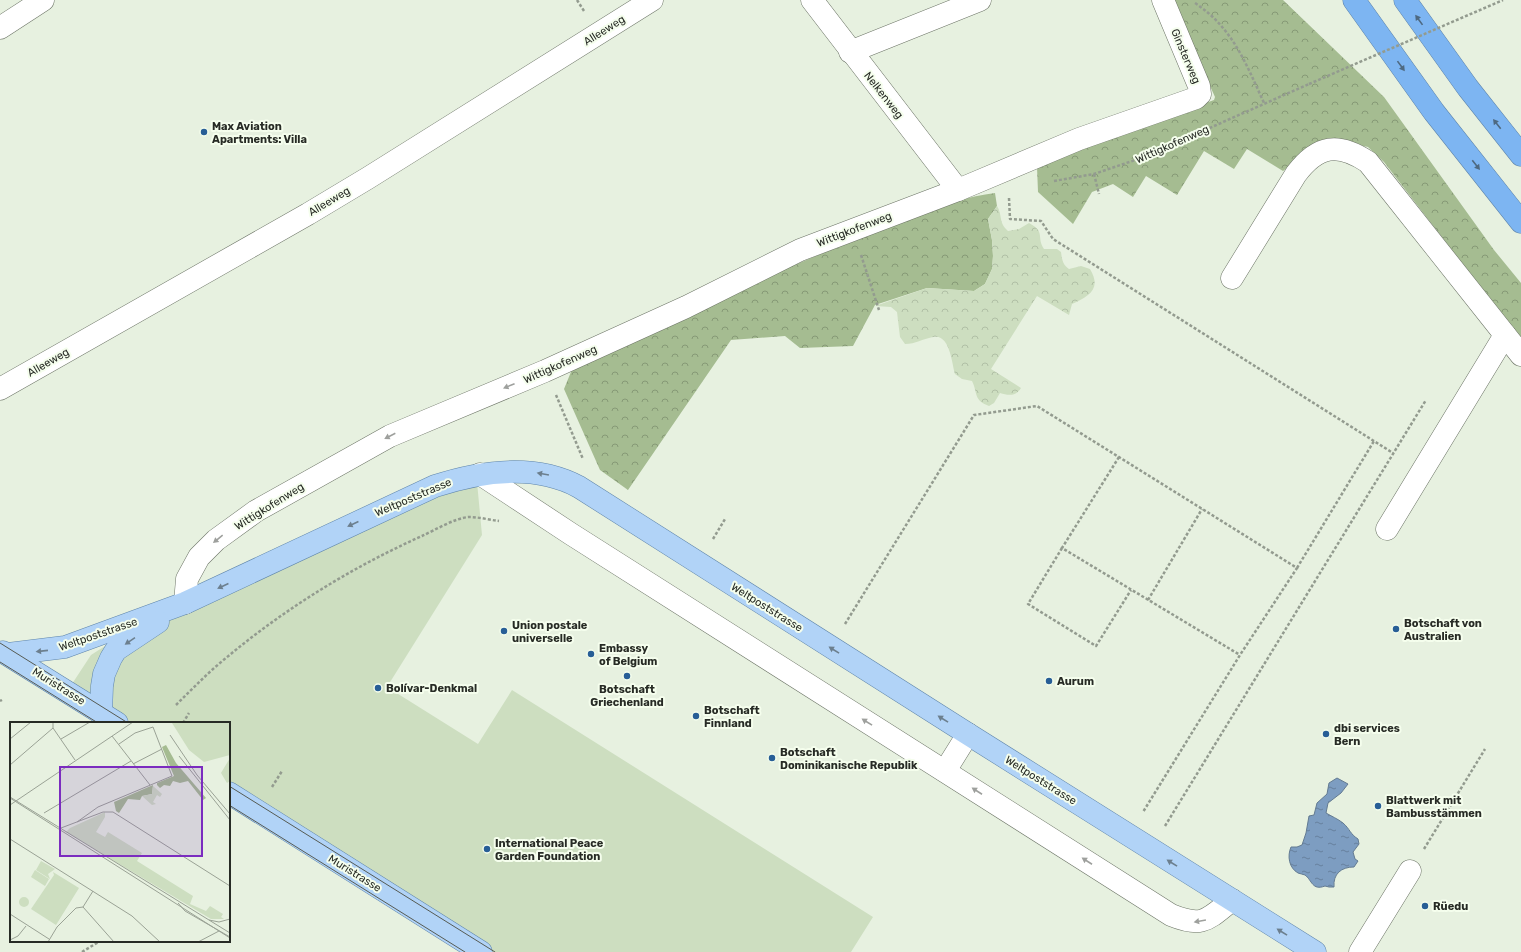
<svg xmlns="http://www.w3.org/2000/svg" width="1521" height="952" font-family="Rubik,sans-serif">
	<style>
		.grass { fill: #cddec0 }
		.forest { fill: url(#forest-crowns) }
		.park { fill: url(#park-crowns) }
		.water { fill: url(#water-ripples); stroke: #637b92 }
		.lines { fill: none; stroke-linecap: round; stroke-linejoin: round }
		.minor-casing { stroke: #6c7466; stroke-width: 23 }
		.major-casing { stroke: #5f85aa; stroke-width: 23 }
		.highway-casing { stroke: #5f85aa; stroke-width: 23 }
		.path { stroke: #939b8f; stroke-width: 2.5; stroke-dasharray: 3 2; stroke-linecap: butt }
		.minor { stroke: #fff; stroke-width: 22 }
		.major { stroke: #b1d3f7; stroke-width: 22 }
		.highway { stroke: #7db5f2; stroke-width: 22 }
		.tram { stroke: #565b53; stroke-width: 1 }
		.path-bridge { stroke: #939b8f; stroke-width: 2.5; stroke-dasharray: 3 2; stroke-linecap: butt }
		.oneway { fill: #4e6981 }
		.oneway2 { fill: #9ea09d }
		.oneway3 { fill: #6c7f8e }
		.poi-dot { fill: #275e96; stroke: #f5feed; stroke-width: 1.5 }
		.labels { text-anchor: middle; stroke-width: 4; stroke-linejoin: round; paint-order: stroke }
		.street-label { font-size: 11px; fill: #272b25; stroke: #f5feed }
		.poi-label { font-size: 11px; font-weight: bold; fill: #272b25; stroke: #f5feed; text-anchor: start }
		.inset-road { fill: none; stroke: #9aa295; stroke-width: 1 }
		.view { fill: #7b2cbf; fill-opacity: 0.15; stroke: #7b2cbf; stroke-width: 2 }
		.inset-edge { fill: none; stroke: #272b25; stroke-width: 2 }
	</style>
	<defs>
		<pattern id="forest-crowns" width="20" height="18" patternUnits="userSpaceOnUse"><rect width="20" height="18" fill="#a5bc91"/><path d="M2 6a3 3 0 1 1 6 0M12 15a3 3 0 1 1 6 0" fill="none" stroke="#869976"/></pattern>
		<pattern id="park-crowns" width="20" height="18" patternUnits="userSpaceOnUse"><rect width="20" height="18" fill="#cddec0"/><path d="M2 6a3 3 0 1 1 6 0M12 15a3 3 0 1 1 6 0" fill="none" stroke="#b0bfa5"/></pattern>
		<pattern id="water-ripples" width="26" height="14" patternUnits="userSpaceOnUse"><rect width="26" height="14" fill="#7d9dc1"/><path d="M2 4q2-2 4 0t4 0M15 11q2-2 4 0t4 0" fill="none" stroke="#66809d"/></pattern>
	</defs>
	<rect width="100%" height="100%" fill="#e7f1e0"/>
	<path class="grass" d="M 477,482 L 482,535 L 387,687 L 478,744 L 512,690 L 873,917 L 851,952 L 488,952 L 229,790 L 229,723 L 121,723 L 68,690 L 91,655 L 105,646 L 196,601 L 442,491 Z"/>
	<g class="forest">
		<path d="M 1171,0 L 1283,0 L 1384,97 L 1494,250 L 1521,283 L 1521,340 L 1384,162 L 1368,147 L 1350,143 L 1315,145 L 1283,171 L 1247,149 L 1234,169 L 1204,151 L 1177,195 L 1146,176 L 1133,197 L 1113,184 L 1092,192 L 1073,224 L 1038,192 L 1037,167 L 1080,148 L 1214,100 L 1215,97 Z"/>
		<path d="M 995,193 L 997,206 L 988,219 L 992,240 L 993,256 L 992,269 L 985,284 L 974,291 L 927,288 L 875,305 L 853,346 L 800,348 L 785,336 L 731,340 L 628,490 L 600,470 L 564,389 L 573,367 C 664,325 754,281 847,243 C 895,223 943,200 995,193 Z"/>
	</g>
	<path class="park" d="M 997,206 C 1003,216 998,222 1008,231 L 1019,229 L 1029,223 C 1046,232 1036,237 1044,249 L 1057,249 L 1061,252 C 1062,260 1063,265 1069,269 L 1081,266 L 1090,269 C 1102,289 1089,296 1072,304 L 1069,315 L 1037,296 L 991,369 L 1021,388 C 1016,396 1009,396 1000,393 L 994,403 L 989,406 C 973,400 978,393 972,381 L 962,379 L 955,374 C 952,364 950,333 933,337 C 922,339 916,344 905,344 L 900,337 L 897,312 L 891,307 L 875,306 L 927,288 L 974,291 L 985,284 L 992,269 L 993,256 L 992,240 L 988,219 Z"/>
	<path class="water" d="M 1337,778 L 1348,784 L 1341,793 L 1328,803 L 1326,813 C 1331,816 1338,819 1343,823 C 1350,829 1350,834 1358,839 L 1359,844 L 1353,852 L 1355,859 L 1358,861 L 1354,867 C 1341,867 1333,874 1334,887 L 1329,887 L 1325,886 C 1312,891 1312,880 1305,875 C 1303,874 1300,874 1298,873 C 1289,868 1287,856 1291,847 L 1297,847 L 1302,845 L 1306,833 L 1309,816 L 1314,815 L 1317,803 L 1327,794 L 1329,783 Z"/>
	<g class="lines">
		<defs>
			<g id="minor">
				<path d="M 812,0 L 958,190"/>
				<path d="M 0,28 L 43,0"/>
				<path d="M 850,52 L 980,0"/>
				<path d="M 1232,278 L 1296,174 C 1318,145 1338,142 1368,162 L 1521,355"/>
				<path d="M 0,389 L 308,214 L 368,178 L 652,0"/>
				<path d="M 480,474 L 571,534 L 1171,915 C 1203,928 1207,920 1232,900"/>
				<path d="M 1387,529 L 1505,335"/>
				<path d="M 185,603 L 187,579 L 199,557 L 216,540 L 256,511 L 390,436 L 545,371 L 686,307 L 800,250 L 958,190 L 1079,139 L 1196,98 L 1200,94 L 1199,86 L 1163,0"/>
				<path d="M 945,771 L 968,734"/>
				<path d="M 1360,952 L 1410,871"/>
			</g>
			<g id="major">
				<path d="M 3,652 L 117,723"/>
				<path d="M 8,654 L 65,647 L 185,603 L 435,486 C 481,471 534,463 579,487 L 968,734 L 1315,952"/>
				<path d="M 101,713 L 102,686 L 104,674 L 111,658 L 116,650 L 158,622"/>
				<path d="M 229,793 L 481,952"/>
			</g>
			<g id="highway">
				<path d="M 1354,0 L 1434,112 L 1521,222"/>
				<path d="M 1405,0 L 1468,88 L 1521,155"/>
			</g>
		</defs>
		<use href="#minor" class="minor-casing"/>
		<use href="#major" class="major-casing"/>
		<use href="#highway" class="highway-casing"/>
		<g class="path">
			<path d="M 577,0 L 584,11"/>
			<path d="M 1195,3 C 1233,28 1246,64 1264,103"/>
			<path d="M 1094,174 L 1099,194"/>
			<path d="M 1054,181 L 1094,174 L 1144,157 L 1309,84"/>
			<path d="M 1009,198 L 1010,219 L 1041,221 L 1053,239 L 1393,453"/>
			<path d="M 861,255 L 879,310"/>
			<path d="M 556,395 L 583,459"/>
			<path d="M 1119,457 L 1062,548 L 1240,655"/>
			<path d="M 713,539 L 725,519"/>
			<path d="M 1062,548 L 1028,604 L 1096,646 L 1131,590"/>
			<path d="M 1297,568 L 1374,441"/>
			<path d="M 1148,600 L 1202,509"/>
			<path d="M 845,624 L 974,415 L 1037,406 L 1297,568 L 1240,655 L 1143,812"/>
			<path d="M 0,701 L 2,700"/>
			<path d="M 176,705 C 188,693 200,681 213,669 C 275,615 346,570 422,536 C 435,530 455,518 469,517 C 479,517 490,520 499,521"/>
			<path d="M 183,723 L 189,713"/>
			<path d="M 272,787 L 282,771"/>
			<path d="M 1165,826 L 1426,400"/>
			<path d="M 1424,849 L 1485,749"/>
			<path d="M 82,952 L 100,941"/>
		</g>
		<use href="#minor" class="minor"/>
		<use href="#major" class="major"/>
		<use href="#highway" class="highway"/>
		<g class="tram">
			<path d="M 0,643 L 128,723"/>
			<path d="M 0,662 L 98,723"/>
			<path d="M 229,786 L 495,952"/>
			<path d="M 229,805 L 465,952"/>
		</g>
		<path class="path-bridge" d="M 1309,84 L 1503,0"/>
	</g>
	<defs><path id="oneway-solid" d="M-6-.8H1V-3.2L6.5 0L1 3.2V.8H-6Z"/></defs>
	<g class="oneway">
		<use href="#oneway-solid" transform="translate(1419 20) rotate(-126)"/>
		<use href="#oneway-solid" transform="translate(1401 66) rotate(54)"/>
		<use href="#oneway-solid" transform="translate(1497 124) rotate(-128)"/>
		<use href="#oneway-solid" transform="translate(1476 165) rotate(52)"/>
	</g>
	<g class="oneway2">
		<use href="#oneway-solid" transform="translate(509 386) rotate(158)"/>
		<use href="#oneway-solid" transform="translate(390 436) rotate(153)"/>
		<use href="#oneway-solid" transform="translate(218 539) rotate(141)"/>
		<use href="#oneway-solid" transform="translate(867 722) rotate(-148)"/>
		<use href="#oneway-solid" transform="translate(977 791) rotate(-147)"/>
		<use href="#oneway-solid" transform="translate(1087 861) rotate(-147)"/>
		<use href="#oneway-solid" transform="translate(1200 921) rotate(170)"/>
	</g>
	<g class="oneway3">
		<use href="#oneway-solid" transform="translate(543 474) rotate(-170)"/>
		<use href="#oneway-solid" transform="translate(353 524) rotate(155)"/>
		<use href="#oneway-solid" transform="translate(223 586) rotate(155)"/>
		<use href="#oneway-solid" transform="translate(130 641) rotate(146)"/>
		<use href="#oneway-solid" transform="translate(834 650) rotate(-148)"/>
		<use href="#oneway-solid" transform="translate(42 651) rotate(174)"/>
		<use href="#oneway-solid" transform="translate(943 719) rotate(-148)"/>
		<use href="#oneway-solid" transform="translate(1172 863) rotate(-148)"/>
		<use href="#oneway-solid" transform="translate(1282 932) rotate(-148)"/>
	</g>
	<g class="poi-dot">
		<circle cx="204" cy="132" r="4"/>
		<circle cx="1396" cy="629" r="4"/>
		<circle cx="504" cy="631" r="4"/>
		<circle cx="591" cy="654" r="4"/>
		<circle cx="627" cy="676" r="4"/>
		<circle cx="1049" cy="681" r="4"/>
		<circle cx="378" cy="688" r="4"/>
		<circle cx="696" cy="716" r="4"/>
		<circle cx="1326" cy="734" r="4"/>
		<circle cx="772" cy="758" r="4"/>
		<circle cx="1378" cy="806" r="4"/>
		<circle cx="487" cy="849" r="4"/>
		<circle cx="1425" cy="906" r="4"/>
	</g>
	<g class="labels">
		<g class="street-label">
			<text transform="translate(604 30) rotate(-32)" y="4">Alleeweg</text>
			<text transform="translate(1186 56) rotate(67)" y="4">Ginsterweg</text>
			<text transform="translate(884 95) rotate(52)" y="4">Nelkenweg</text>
			<text transform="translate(1172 144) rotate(-24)" y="4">Wittigkofenweg</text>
			<text transform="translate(329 201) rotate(-31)" y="4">Alleeweg</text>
			<text transform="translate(854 229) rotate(-21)" y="4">Wittigkofenweg</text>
			<text transform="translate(48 362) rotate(-30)" y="4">Alleeweg</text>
			<text transform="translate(560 364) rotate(-24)" y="4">Wittigkofenweg</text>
			<text transform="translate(413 497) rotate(-23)" y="4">Weltpoststrasse</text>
			<text transform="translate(269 506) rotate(-32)" y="4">Wittigkofenweg</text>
			<text transform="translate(767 607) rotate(32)" y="4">Weltpoststrasse</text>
			<text transform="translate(98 634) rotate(-19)" y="4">Weltpoststrasse</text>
			<text transform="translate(59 686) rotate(32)" y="4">Muristrasse</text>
			<text transform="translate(1041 780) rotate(32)" y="4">Weltpoststrasse</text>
			<text transform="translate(355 873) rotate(32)" y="4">Muristrasse</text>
		</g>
		<g class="poi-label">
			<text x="212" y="130">Max Aviation<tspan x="212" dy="13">Apartments: Villa</tspan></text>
			<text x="1404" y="627">Botschaft von<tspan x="1404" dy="13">Australien</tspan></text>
			<text x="512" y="629">Union postale<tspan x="512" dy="13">universelle</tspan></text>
			<text x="599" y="652">Embassy<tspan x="599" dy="13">of Belgium</tspan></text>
			<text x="1057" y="685">Aurum</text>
			<text x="386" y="692">Bolívar-Denkmal</text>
			<text x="627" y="693" text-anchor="middle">Botschaft<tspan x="627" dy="13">Griechenland</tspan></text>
			<text x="704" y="714">Botschaft<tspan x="704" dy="13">Finnland</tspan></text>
			<text x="1334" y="732">dbi services<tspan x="1334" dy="13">Bern</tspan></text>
			<text x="780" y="756">Botschaft<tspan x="780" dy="13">Dominikanische Republik</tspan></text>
			<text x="1386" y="804">Blattwerk mit<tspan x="1386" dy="13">Bambusstämmen</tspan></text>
			<text x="495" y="847">International Peace<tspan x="495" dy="13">Garden Foundation</tspan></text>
			<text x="1433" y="910">Rüedu</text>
		</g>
	</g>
	<g transform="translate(10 722)">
		<rect width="220" height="220" fill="#e7f1e0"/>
		<path d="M 95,90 L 95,95 L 86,110 L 95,115 L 98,110 L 132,131 L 127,139 L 183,174 L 180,182 L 196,189 L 200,184 L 213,192 L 211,195 L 214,197 L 201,197 L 56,110 L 60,106 ZM 25,148 L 39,157 L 35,164 L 21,155 ZM 43,150 L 69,166 L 46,203 L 21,187 L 44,153 ZM9 180a5 5 0 1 1 10 0a5 5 0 1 1-10 0Z" fill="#cddec0"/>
		<path d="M 156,23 L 166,41 L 196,76 L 193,78 L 178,59 L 170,61 L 163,59 L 160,64 L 154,63 L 150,66 L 147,63 L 147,61 L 164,54 L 152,25 ZM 143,63 L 142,72 L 132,74 L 130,78 L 118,77 L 109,91 L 106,89 L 104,80 Z" fill="#a5bc91"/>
		<path d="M 220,36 L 220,59 L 217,61 L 211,51 ZM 143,64 L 152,72 L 150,75 L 147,73 L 143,80 L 146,82 L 142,83 L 132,74 L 142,72 ZM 31,139 L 45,147 L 38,152 L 40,157 L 26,148 Z" fill="#cddec0"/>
		<path d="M 164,0 L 220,0 L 220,33 L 194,40 L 179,28 L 162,1 Z" fill="#cddec0"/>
		<path class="inset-road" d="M 43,0 L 43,6 L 65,38M 160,13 L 187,53 L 220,92M 102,14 L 140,63M 0,17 L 21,0M 51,17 L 80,0M 169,34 L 220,98M 123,42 L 152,27M 0,43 L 43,6M 0,75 L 220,211M 0,76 L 220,216M 0,83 L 123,0M 34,91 L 121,39M 67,100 L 88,85 L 162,54 L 143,5 L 125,11 L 109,22M 51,106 L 93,90 L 103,90 L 220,164M 0,117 L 122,194 L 150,220M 168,181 L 175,189 L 220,215M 73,185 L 104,220M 0,192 L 39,217M 199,198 L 209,200 L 220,197M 0,218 L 8,214 L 16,204M 38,220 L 47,205 L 66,186 L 73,185 L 83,169M 188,220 L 209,209"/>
		<path class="view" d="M 50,45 L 192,45 L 192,134 L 50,134 Z"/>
		<rect width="220" height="220" class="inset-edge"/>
	</g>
</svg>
